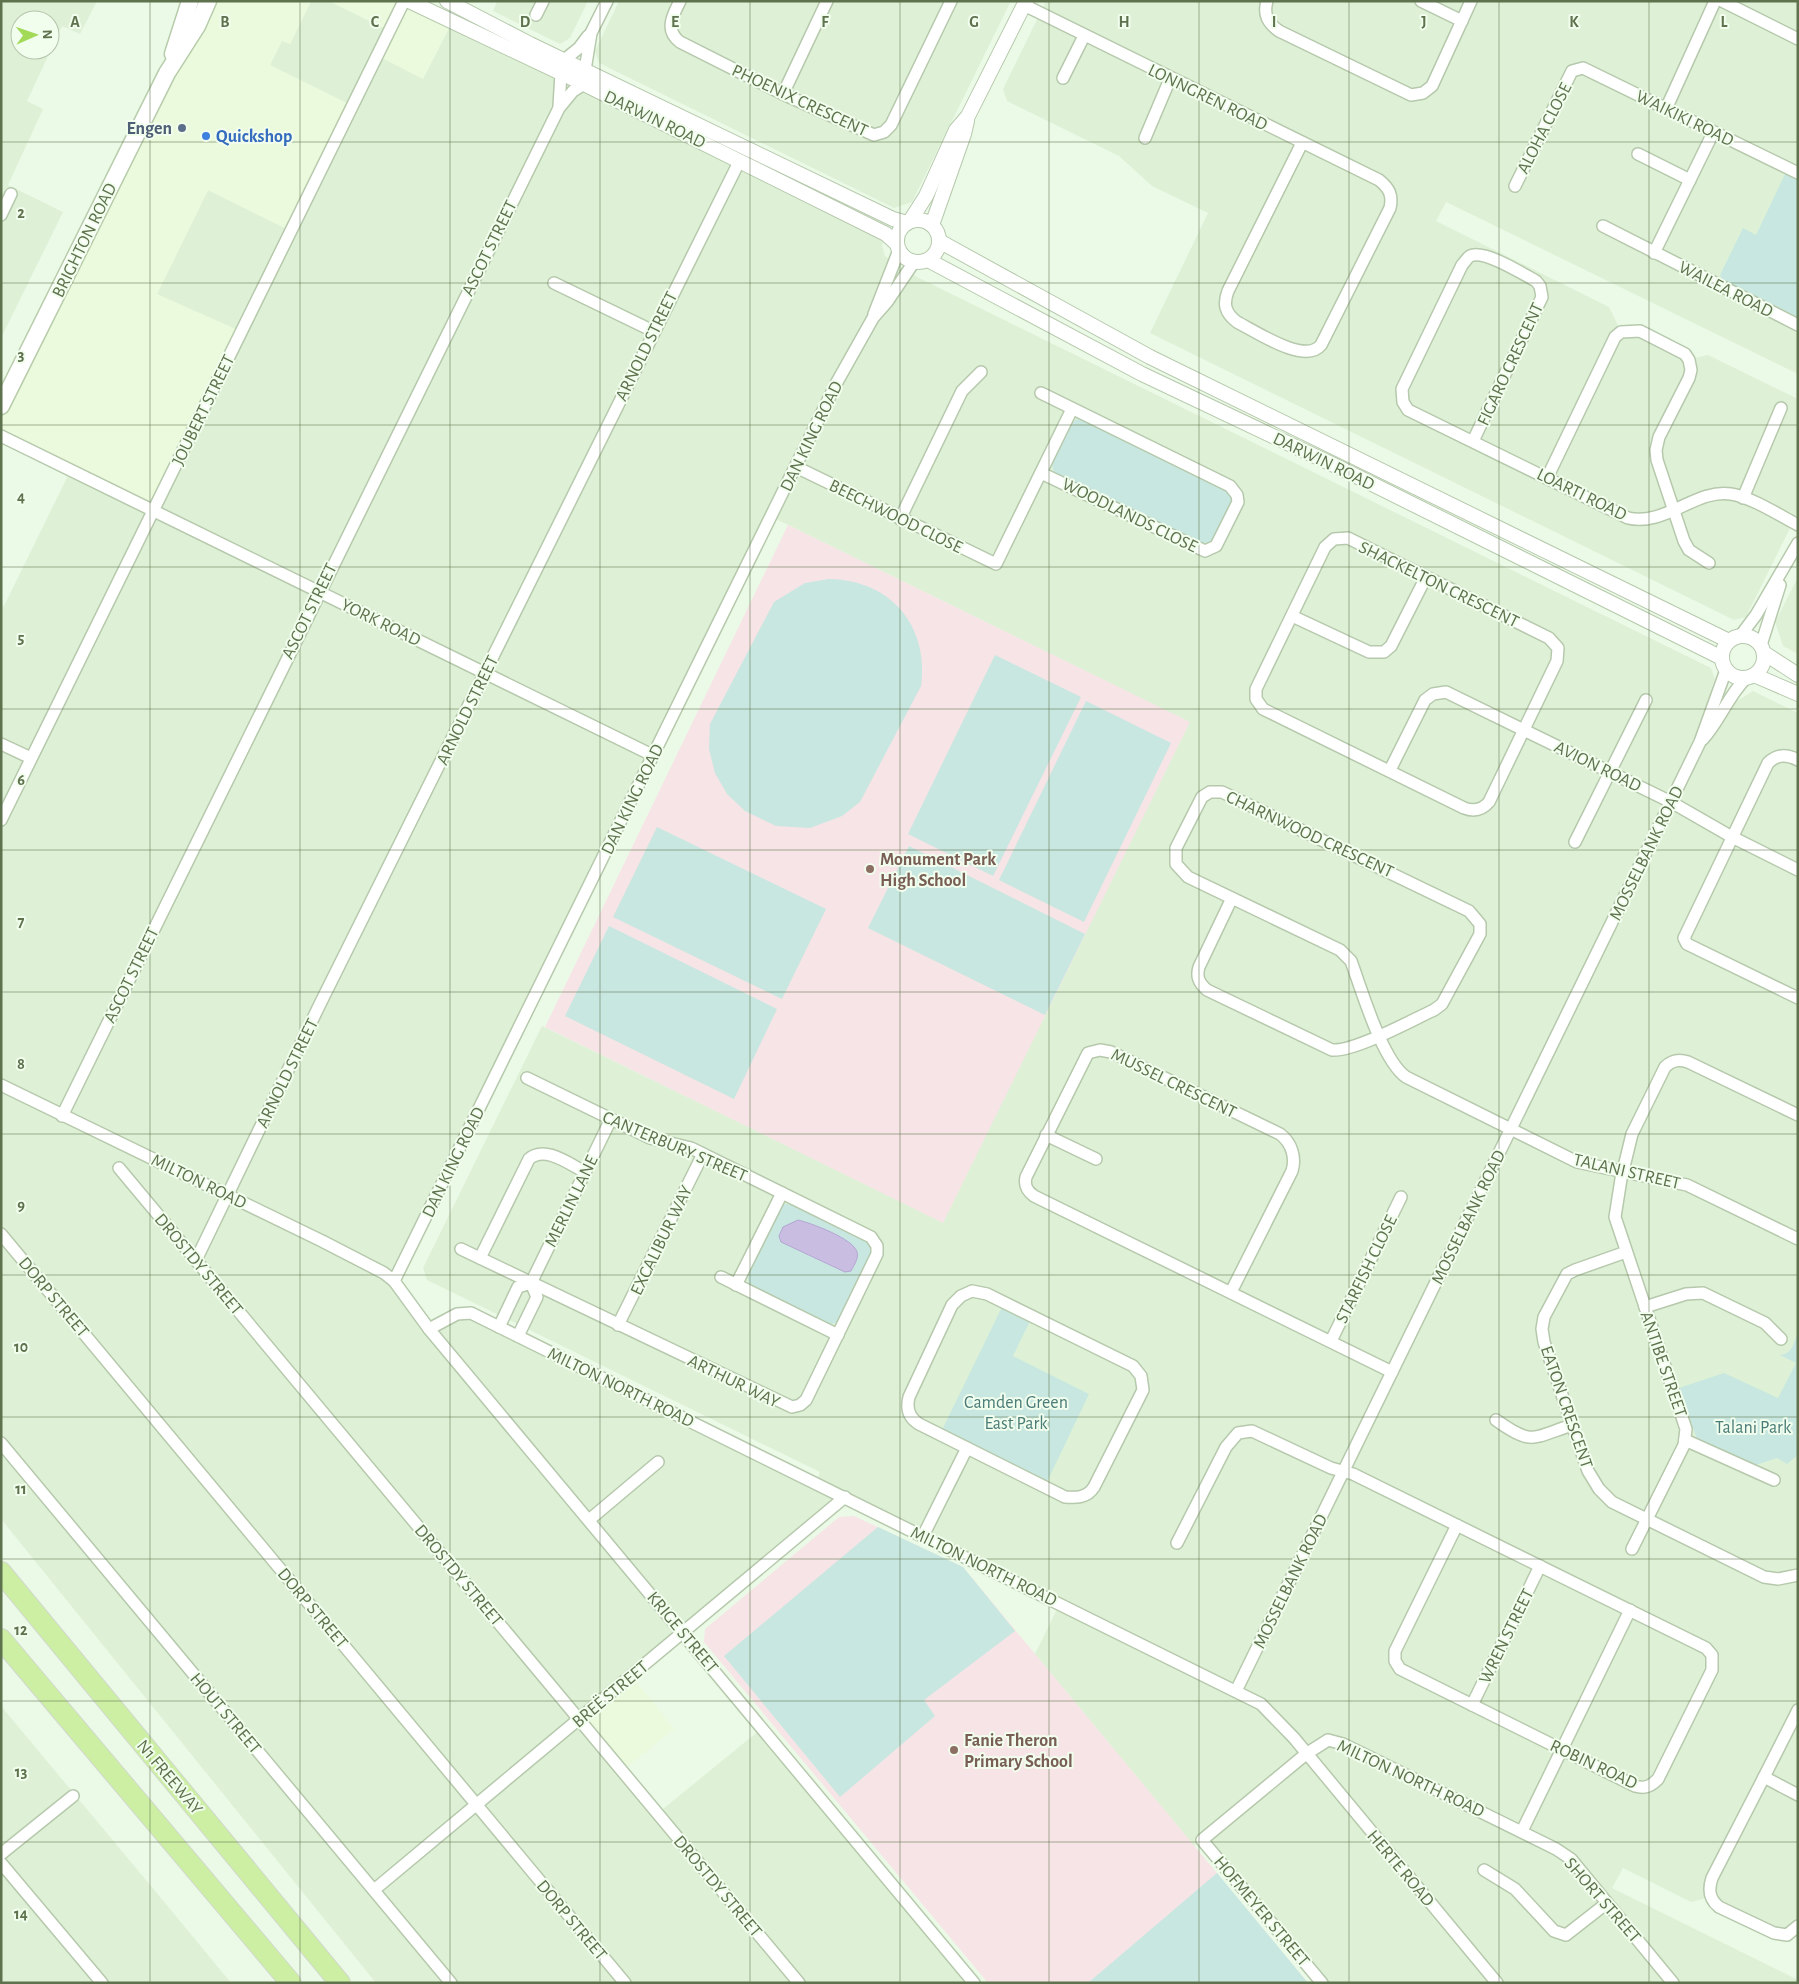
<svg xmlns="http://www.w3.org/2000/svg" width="1799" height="1984" font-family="'Alegreya Sans',sans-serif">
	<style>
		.residential { fill: #def1d6; fill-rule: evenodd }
		.commercial { fill: #ebfadc }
		.education { fill: #f7e4e7 }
		.green { fill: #c7e7e0 }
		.water { fill: #cabde2; stroke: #b5a5d3 }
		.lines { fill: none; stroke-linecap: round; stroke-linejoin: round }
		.minor-casing { stroke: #b6c9ac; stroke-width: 14 }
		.tertiary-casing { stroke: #b6c9ac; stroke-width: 16 }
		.secondary-casing { stroke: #b6ccaa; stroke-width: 19 }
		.motorway-casing { stroke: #d2d8cd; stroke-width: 22 }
		.minor { stroke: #fff; stroke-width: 11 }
		.tertiary { stroke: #fff; stroke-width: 14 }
		.secondary { stroke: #fff; stroke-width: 16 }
		.motorway { stroke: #ccefa4; stroke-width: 20 }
		.grid { fill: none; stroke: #5e724e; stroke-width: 1; stroke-opacity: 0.55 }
		.service-dot { fill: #5c6f8a; stroke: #f1fded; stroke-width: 2 }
		.shop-dot { fill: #3f7fe0; stroke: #f1fded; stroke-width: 2 }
		.education-dot { fill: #8d6e63; stroke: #f1fded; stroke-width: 2 }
		.labels { text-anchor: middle; stroke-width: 4; stroke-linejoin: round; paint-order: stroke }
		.street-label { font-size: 18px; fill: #5e724e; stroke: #f1fded }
		.service-label { font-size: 18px; font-weight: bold; fill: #4e5e75; stroke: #f1fded; text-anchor: end }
		.shop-label { font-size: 18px; font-weight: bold; fill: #366cbe; stroke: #f1fded; text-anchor: start }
		.education-label { font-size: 18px; font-weight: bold; fill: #785e54; stroke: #f1fded; text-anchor: start }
		.park-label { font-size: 18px; fill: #4a7c78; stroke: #f1fded }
		.grid-label { font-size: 16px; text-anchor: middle; font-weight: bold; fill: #5e724e; stroke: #f1fded; stroke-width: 4; stroke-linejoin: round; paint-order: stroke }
	</style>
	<rect width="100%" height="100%" fill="#ebfae7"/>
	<g class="residential">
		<path d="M 1,1 L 97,1 L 80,34 L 62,26 L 27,101 L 43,109 L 8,185 L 63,212 L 1,338 ZM 20,20 L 50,20 L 50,50 L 20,50 Z"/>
		<path d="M 311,1 L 329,1 L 390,31 L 423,79 L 452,22 L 887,234 L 882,245 L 885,256 L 919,278 L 1711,668 L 1715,679 L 1711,689 L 1737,701 L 1753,691 L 1798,713 L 1798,1937 L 1780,1936 L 1710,1897 L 1691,1902 L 1623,1868 L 1612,1888 L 1798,1980 L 1798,1983 L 1321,1983 L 1202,1841 L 1194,1846 L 1035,1654 L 1060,1603 L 844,1496 L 580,1719 L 658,1813 L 761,1729 L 975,1983 L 376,1983 L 1,1519 L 1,605 L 4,606 L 208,190 L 289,230 L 270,65 L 282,40 L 290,44 ZM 770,516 L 1189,722 L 943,1222 L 542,1026 L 423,1268 L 427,1280 L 820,1472 L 816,1482 L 460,1312 L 430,1326 L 393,1277 Z"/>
		<path d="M 497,1 L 588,1 L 570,38 L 560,44 L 493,11 Z"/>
		<path d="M 619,1 L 1011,1 L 912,202 L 894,208 L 599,63 L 595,51 Z"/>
		<path d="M 1046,1 L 1798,1 L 1798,374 L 1446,202 L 1436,221 L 1609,307 L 1621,331 L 1634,329 L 1690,359 L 1708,355 L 1798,399 L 1798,512 L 1746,617 L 1734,620 L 1150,333 L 1208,213 L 1152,186 L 1119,156 L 1007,101 L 1003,89 Z"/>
		<path d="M 1798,577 L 1798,654 L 1783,646 L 1775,622 Z"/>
		<path d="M 1,1706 L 170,1909 L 231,1983 L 1,1983 Z"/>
	</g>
	<g class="commercial">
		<path d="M 209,1 L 311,1 L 290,44 L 282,41 L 270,65 L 351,105 L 289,230 L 208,190 L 157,294 L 240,331 L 153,511 L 1,435 L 1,408 Z"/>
		<path d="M 329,1 L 412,1 L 452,22 L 423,79 L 378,56 L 390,31 Z"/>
		<path d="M 631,1675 L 674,1729 L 623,1770 L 579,1719 Z"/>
	</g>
	<g class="education">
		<path d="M 788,525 L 1190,722 L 943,1223 L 545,1027 Z"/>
		<path d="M 854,1516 L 963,1567 L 1308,1983 L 988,1983 L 704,1642 L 705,1629 L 839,1517 Z"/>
	</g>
	<g class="green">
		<path d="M 1786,172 L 1798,178 L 1798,319 L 1723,281 L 1720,275 L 1743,228 L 1756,235 Z"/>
		<path d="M 1077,419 L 1083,420 L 1229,492 L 1233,501 L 1213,542 L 1206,546 L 1054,473 L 1052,464 L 1072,423 Z"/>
		<path d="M 829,579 C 890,580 929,625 921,686 L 860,802 L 842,816 L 810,828 L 776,826 L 745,811 L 727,794 L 715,773 L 709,749 L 710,724 L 774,602 L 805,583 Z"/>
		<path d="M 995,655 L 1081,697 L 993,876 L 908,834 Z"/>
		<path d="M 1086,701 L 1171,743 L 1084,922 L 999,880 Z"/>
		<path d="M 657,827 L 826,909 L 782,999 L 613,917 Z"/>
		<path d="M 909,846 L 1085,934 L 1045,1015 L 868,928 Z"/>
		<path d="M 609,926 L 777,1009 L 734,1099 L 565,1016 Z"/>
		<path d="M 785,1204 L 794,1205 L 867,1240 L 872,1252 L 839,1321 L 830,1325 L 749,1286 L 747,1274 L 782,1206 Z"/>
		<path d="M 1002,1307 L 1030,1321 L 1013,1356 L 1089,1394 L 1047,1482 L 942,1430 Z"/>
		<path d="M 1798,1334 L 1798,1455 L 1787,1464 L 1777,1458 L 1753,1466 L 1697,1439 L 1679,1388 L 1724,1373 L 1778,1398 L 1796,1363 L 1780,1355 C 1794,1353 1792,1344 1798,1334 Z"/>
		<path d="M 878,1527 L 963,1567 L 1015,1631 L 924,1700 L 935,1716 L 840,1797 L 724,1656 Z"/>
		<path d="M 1217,1873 L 1308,1983 L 1088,1983 Z"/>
	</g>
	<path class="water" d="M 798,1220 C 811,1223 854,1239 857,1252 C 859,1258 854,1265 851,1271 L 845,1272 L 781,1242 L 779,1236 L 783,1227 Z"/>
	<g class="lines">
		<defs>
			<g id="minor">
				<path d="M 680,1 C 673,15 664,30 680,42 L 783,94 L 874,135 L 884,132 L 891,125 L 951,1"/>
				<path d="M 1267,1 C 1263,15 1268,23 1279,31 L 1411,95 L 1423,93 L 1432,86 L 1471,1"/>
				<path d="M 1421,1 L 1462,21"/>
				<path d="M 1722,1 L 1798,39"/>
				<path d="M 1024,5 L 1379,180 C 1389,188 1393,195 1390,208 L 1321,345 C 1305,365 1255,331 1237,322 C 1225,313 1223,304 1228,291 L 1302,143"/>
				<path d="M 536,15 L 543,1"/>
				<path d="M 564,60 L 579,48 L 588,36"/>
				<path d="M 585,70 L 591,33 L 607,1"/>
				<path d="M 1063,78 L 1084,36"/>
				<path d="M 783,94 L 827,1"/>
				<path d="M 559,106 L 561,73"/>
				<path d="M 1666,109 L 1715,1"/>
				<path d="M 1145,138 L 1170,79"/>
				<path d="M 1638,154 L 1690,180"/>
				<path d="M 1515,186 L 1572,71 L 1583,68 L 1798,173"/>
				<path d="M 1,215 L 11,194"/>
				<path d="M 1603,226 L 1798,325"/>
				<path d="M 1654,253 L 1713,133"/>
				<path d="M 554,283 L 653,331"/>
				<path d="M 874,314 L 899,250"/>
				<path d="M 1041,393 L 1230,486 L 1237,495 L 1238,502 L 1216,546 L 1205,551 L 1041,473"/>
				<path d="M 1,436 L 652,755"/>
				<path d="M 1473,441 L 1542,297 L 1540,286 L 1536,281 C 1523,274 1484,249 1470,256 C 1467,258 1465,262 1462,265 L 1402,389 L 1403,402 L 1408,410 L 1628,518 C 1664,527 1697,488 1731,494 C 1751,497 1779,515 1798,525"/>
				<path d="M 796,467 L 996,564 L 1072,409"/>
				<path d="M 1547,478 L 1615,337 L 1621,332 L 1640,331 L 1685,354 L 1689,360 L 1691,370 L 1689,378 L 1659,437 L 1656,450 L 1657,460 L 1684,541 L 1689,550 L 1709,563"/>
				<path d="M 1743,498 L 1781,408"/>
				<path d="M 900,519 L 962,391 L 981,372"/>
				<path d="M 1348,538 L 1549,638 L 1558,648 L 1557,661 L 1489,802 C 1482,810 1474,812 1464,808 L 1263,709 L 1256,699 L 1256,689 L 1325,547 L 1334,539 Z"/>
				<path d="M 1292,616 L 1369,652 L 1384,652 L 1391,646 L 1426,577"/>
				<path d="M 1741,635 L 1756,615 L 1798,543"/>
				<path d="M 1761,645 L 1780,585"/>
				<path d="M 1703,739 C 1720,720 1728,696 1746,678"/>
				<path d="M 1,744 L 31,758"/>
				<path d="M 1798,760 C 1787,754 1777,754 1768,763 L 1684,938 L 1687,944 L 1798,998"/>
				<path d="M 1390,770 L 1425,700 L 1433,694 L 1446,692 L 1671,802 L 1732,837 L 1798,870"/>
				<path d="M 1,820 L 404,1"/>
				<path d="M 1575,842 L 1646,700"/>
				<path d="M 1232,898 L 1199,967 C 1196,977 1199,983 1207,990 L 1332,1050 C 1354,1052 1412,1020 1434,1010 L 1442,1004 L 1480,934 L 1480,924 L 1469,911 L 1222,792 L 1210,792 L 1202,797 L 1176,848 L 1176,864 L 1188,877 L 1340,950 L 1351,961 C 1362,991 1382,1060 1406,1077 L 1577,1162 L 1687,1185 L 1798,1239"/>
				<path d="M 1,1085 L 322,1241 L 384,1273 L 394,1281 L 429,1329 L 974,1983"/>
				<path d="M 62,1116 L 559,108 L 573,91 L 584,84"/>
				<path d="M 1046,1135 L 1096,1159"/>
				<path d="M 119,1168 L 799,1983"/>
				<path d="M 1,1234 L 625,1983"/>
				<path d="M 461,1249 L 792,1407 L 800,1405 L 806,1400 L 877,1254 L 877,1246 L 871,1237 L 691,1148 L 650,1138 L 527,1078"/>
				<path d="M 1626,1252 L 1575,1270 L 1567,1274 L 1544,1317 L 1542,1329 L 1544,1342 L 1588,1471 L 1599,1489 L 1612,1502 L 1764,1577 L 1778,1579 L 1798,1575"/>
				<path d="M 480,1258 L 529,1159 C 545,1145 569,1164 585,1172"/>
				<path d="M 196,1260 L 320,1004 L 740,160"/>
				<path d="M 721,1277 L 838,1335"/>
				<path d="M 394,1281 L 837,382 L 873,318 L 887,302 L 914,262"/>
				<path d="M 736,1285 L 782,1193"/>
				<path d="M 972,1291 L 987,1294 L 1133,1366 L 1141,1376 L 1143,1390 L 1094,1487 C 1087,1498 1076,1498 1065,1497 L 919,1424 C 909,1418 906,1409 909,1397 L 952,1305 L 961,1296 Z"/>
				<path d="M 1231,1292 L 1292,1171 C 1296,1158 1292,1143 1280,1134 L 1111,1052 L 1100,1050 L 1088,1053 L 1026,1177 C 1024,1186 1027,1191 1034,1196 L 1392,1372"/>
				<path d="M 1645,1307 L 1686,1294 L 1703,1293 L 1765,1323 L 1781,1339"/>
				<path d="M 618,1325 L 703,1154"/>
				<path d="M 499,1327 L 518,1287 L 531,1283 L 611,1119"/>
				<path d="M 429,1329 L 457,1314 L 471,1313 L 1261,1704 L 1294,1738 L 1497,1983"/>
				<path d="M 518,1336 L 537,1297 L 531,1283"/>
				<path d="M 1331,1341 L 1401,1197"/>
				<path d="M 1496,1420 C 1532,1446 1532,1438 1572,1425"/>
				<path d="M 1685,1440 L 1774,1480"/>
				<path d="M 1,1443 L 451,1983"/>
				<path d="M 589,1520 L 658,1462"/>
				<path d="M 923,1536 L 967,1448"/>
				<path d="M 1177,1543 L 1226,1447 L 1238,1433 L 1252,1431 L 1331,1468 L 1353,1474 L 1706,1648 L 1712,1655 L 1712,1670 L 1658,1779 C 1651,1786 1645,1789 1635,1786 L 1400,1669 L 1395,1661 L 1395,1651 L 1457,1525"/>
				<path d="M 1632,1549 L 1684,1445 L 1686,1429 L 1615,1217 L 1621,1179 L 1632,1134 L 1665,1067 C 1672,1060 1679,1059 1688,1062 L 1798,1115"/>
				<path d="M 1236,1691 L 1700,742 L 1726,670"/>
				<path d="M 1472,1705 L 1540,1566"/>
				<path d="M 1764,1777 L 1798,1710"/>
				<path d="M 1798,1795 L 1764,1777 L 1712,1878 C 1708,1890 1709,1899 1719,1907 L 1774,1933 L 1787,1935 L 1798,1926"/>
				<path d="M 1522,1831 L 1630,1610"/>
				<path d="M 1,1854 L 73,1796"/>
				<path d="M 1,1863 L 102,1983"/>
				<path d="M 1484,1870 L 1515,1889 L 1554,1931 L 1566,1935 L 1607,1903"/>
				<path d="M 374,1890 L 845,1497"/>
				<path d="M 1322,1983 L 1202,1840 L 1306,1754 L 1328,1740 L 1343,1744 L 1556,1849 L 1571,1859 L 1673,1983"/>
			</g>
			<g id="tertiary">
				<path d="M 409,1 L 584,84 L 886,234 L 897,244"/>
				<path d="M 447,1 L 530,44 L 893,219 L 907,223"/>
				<circle cx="918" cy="241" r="21"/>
				<path d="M 910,221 L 926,196 L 956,130 L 968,116 L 1026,1"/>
				<path d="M 932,225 L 964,134 L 967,121"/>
				<path d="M 939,241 L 1150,357 L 1729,641"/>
				<path d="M 928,260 L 1142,374 L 1338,467 L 1722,658"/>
				<circle cx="1743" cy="657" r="21"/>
				<path d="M 1764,653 L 1798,675"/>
				<path d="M 1754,675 L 1798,694"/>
			</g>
			<g id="secondary">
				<path d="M 173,54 L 190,1"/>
				<path d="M 1,406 L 167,73 L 197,26 L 208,1"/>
			</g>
			<g id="motorway">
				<path d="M 1,1572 L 340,1983"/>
				<path d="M 1,1639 L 291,1983"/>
			</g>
		</defs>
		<use href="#minor" class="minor-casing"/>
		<use href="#tertiary" class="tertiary-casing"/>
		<use href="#secondary" class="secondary-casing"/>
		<use href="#motorway" class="motorway-casing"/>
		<use href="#minor" class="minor"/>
		<use href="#tertiary" class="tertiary"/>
		<use href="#secondary" class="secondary"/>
		<use href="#motorway" class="motorway"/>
	</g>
	<path class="grid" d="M 150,1 L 150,1983M 300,1 L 300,1983M 450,1 L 450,1983M 600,1 L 600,1983M 750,1 L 750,1983M 900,1 L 900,1983M 1049,1 L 1049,1983M 1199,1 L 1199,1983M 1349,1 L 1349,1983M 1499,1 L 1499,1983M 1649,1 L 1649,1983M 1,142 L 1798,142M 1,283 L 1798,283M 1,425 L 1798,425M 1,567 L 1798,567M 1,709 L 1798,709M 1,850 L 1798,850M 1,992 L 1798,992M 1,1134 L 1798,1134M 1,1275 L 1798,1275M 1,1417 L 1798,1417M 1,1559 L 1798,1559M 1,1701 L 1798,1701M 1,1842 L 1798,1842"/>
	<circle class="service-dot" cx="182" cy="128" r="5"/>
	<circle class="shop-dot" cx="206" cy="136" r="5"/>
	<g class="education-dot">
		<circle cx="870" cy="869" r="5"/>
		<circle cx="954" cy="1750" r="5"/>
	</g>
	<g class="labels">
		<g class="street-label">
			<text transform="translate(1208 97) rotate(26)" y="6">LONNGREN ROAD</text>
			<text transform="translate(800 100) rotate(25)" y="6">PHOENIX CRESCENT</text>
			<text transform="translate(1685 118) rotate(26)" y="6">WAIKIKI ROAD</text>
			<text transform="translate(655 119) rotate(26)" y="6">DARWIN ROAD</text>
			<text transform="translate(1544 128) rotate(-63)" y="6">ALOHA CLOSE</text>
			<text transform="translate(84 240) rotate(-64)" y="6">BRIGHTON ROAD</text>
			<text transform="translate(489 248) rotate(-64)" y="6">ASCOT STREET</text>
			<text transform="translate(1726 289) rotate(27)" y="6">WAILEA ROAD</text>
			<text transform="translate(646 346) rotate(-64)" y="6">ARNOLD STREET</text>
			<text transform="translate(1510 364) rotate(-65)" y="6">FIGARO CRESCENT</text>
			<text transform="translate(203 410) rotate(-64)" y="6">JOUBERT STREET</text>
			<text transform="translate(811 436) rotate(-64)" y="6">DAN KING ROAD</text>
			<text transform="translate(1324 461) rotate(26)" y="6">DARWIN ROAD</text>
			<text transform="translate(1582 494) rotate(26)" y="6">LOARTI ROAD</text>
			<text transform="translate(1130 515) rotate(26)" y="6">WOODLANDS CLOSE</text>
			<text transform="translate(896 516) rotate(26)" y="6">BEECHWOOD CLOSE</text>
			<text transform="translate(1439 584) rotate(26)" y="6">SHACKELTON CRESCENT</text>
			<text transform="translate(309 611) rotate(-64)" y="6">ASCOT STREET</text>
			<text transform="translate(381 622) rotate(26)" y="6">YORK ROAD</text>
			<text transform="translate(467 710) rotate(-64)" y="6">ARNOLD STREET</text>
			<text transform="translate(1598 766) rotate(26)" y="6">AVION ROAD</text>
			<text transform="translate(632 799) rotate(-64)" y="6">DAN KING ROAD</text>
			<text transform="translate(1310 834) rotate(25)" y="6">CHARNWOOD CRESCENT</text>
			<text transform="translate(1646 853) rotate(-64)" y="6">MOSSELBANK ROAD</text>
			<text transform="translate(131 975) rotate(-64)" y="6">ASCOT STREET</text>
			<text transform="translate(287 1073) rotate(-64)" y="6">ARNOLD STREET</text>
			<text transform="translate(1174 1083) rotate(26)" y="6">MUSSEL CRESCENT</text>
			<text transform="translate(675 1146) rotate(23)" y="6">CANTERBURY STREET</text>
			<text transform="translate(453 1162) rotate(-64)" y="6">DAN KING ROAD</text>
			<text transform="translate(1627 1171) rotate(13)" y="6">TALANI STREET</text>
			<text transform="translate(199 1181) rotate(26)" y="6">MILTON ROAD</text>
			<text transform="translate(571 1201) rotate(-64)" y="6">MERLIN LANE</text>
			<text transform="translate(1468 1217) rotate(-64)" y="6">MOSSELBANK ROAD</text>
			<text transform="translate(661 1240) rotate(-64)" y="6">EXCALIBUR WAY</text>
			<text transform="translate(199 1264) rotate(50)" y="6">DROSTDY STREET</text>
			<text transform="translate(1366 1269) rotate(-64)" y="6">STARFISH CLOSE</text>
			<text transform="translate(54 1297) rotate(50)" y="6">DORP STREET</text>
			<text transform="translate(1664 1364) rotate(71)" y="6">ANTIBE STREET</text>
			<text transform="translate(734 1381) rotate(26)" y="6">ARTHUR WAY</text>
			<text transform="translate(621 1387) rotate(26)" y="6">MILTON NORTH ROAD</text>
			<text transform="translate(1567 1407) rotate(71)" y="6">EATON CRESCENT</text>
			<text transform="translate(984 1566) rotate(26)" y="6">MILTON NORTH ROAD</text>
			<text transform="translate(459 1575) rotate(50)" y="6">DROSTDY STREET</text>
			<text transform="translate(1290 1581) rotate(-64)" y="6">MOSSELBANK ROAD</text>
			<text transform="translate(313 1608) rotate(50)" y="6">DORP STREET</text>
			<text transform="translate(683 1632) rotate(50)" y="6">KRIGE STREET</text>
			<text transform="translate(1506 1636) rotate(-64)" y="6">WREN STREET</text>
			<text transform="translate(610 1694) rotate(-40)" y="6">BREË STREET</text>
			<text transform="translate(226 1713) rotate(50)" y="6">HOUT STREET</text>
			<text transform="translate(1594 1764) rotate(25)" y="6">ROBIN ROAD</text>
			<text transform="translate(170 1777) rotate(50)" y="6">N1 FREEWAY</text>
			<text transform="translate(1411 1778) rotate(25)" y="6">MILTON NORTH ROAD</text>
			<text transform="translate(1401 1868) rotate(50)" y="6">HERTE ROAD</text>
			<text transform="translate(718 1886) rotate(50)" y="6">DROSTDY STREET</text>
			<text transform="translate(1603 1900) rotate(49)" y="6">SHORT STREET</text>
			<text transform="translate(1262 1911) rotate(50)" y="6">HOFMEYER STREET</text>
			<text transform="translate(572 1920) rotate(50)" y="6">DORP STREET</text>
		</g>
		<g class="service-label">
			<text x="172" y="134">Engen</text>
		</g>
		<g class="shop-label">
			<text x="216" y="142">Quickshop</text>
		</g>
		<g class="education-label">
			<text x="880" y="865">Monument Park<tspan x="880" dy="21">High School</tspan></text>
			<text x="964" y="1746">Fanie Theron<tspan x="964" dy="21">Primary School</tspan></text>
		</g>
		<g class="park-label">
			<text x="1016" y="1408">Camden Green<tspan x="1016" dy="21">East Park</tspan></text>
			<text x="1753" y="1433">Talani Park</text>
		</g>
	</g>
	<g class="grid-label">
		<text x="75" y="27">A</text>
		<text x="225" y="27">B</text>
		<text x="375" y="27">C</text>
		<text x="525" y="27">D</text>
		<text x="675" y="27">E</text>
		<text x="825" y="27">F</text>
		<text x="974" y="27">G</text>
		<text x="1124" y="27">H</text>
		<text x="1274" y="27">I</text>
		<text x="1424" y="27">J</text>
		<text x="1574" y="27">K</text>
		<text x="1724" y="27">L</text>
		<text x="21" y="218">2</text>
		<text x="21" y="360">3</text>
		<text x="21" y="502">4</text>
		<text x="21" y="643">5</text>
		<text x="21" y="785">6</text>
		<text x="21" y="927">7</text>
		<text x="21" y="1069">8</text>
		<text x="21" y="1210">9</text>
		<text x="21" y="1352">10</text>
		<text x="21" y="1494">11</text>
		<text x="21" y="1635">12</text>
		<text x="21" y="1777">13</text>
		<text x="21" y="1919">14</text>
	</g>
	<rect width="1799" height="1984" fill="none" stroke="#5e724e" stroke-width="5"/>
	<g transform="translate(35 35) rotate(88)"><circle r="24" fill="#f1fded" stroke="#b6c5ad"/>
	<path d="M0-4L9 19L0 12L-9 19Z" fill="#a2d957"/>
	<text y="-8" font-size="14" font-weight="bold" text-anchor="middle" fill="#5e724e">N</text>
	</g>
</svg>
